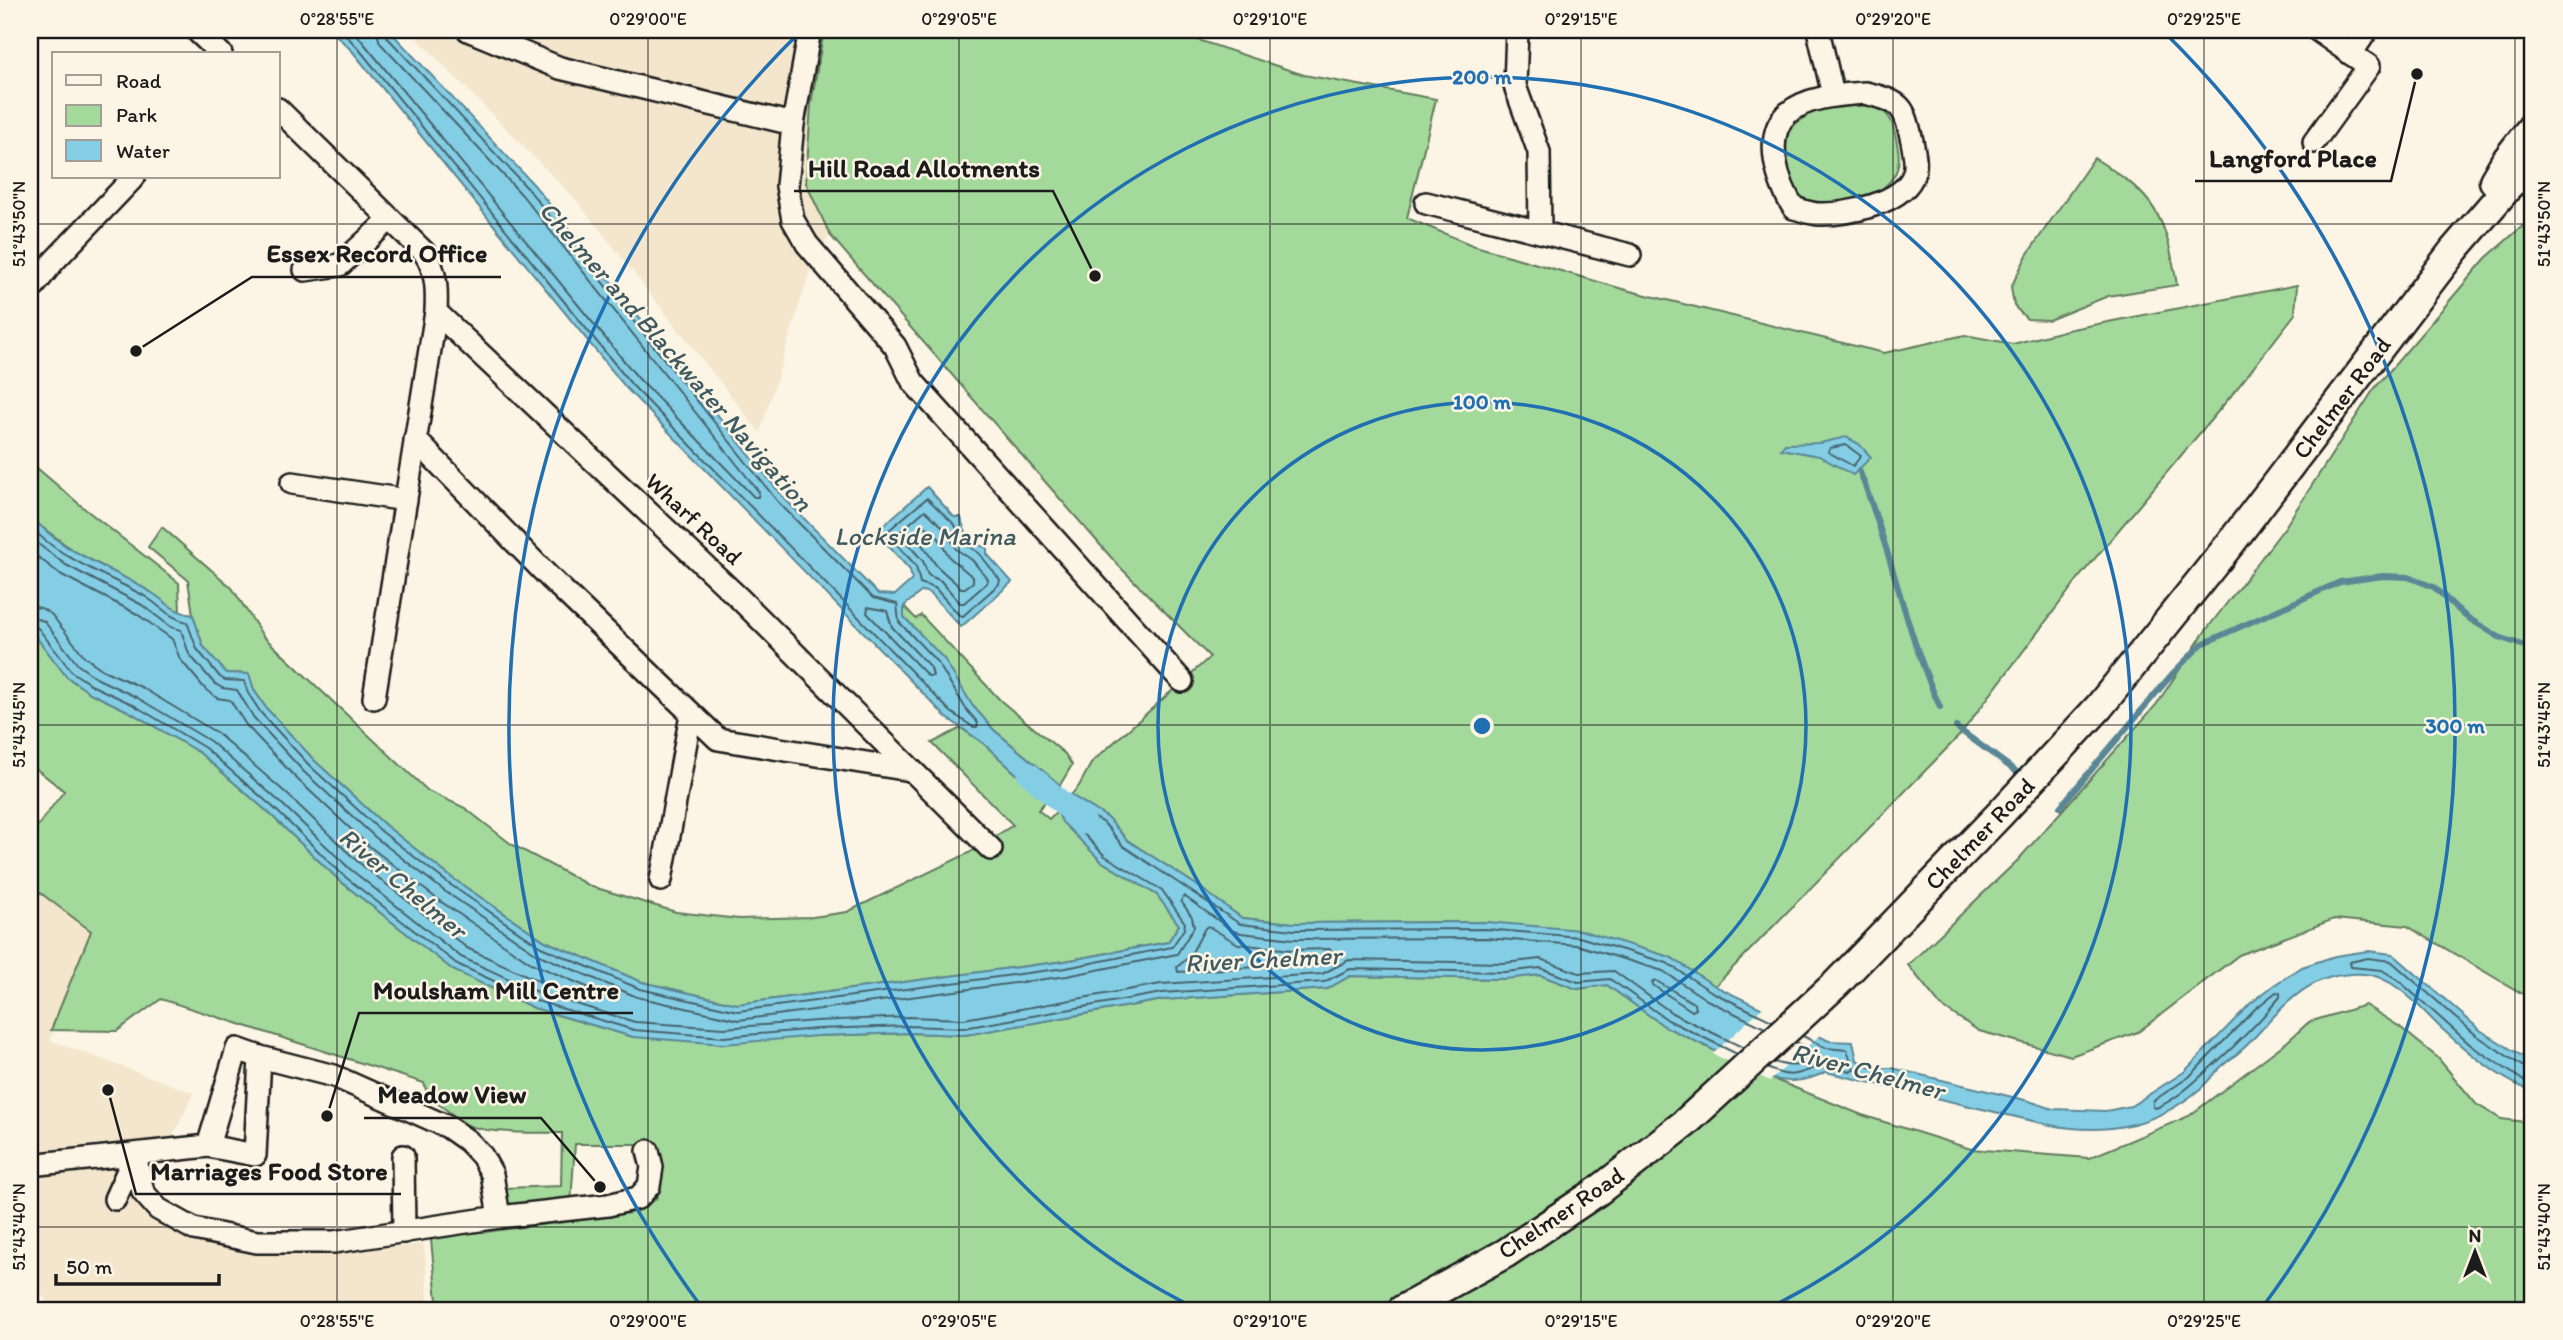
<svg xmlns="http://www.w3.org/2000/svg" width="2563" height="1340" font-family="Itim,sans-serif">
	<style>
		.built { fill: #f3e6cc }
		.green { fill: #a4d99c; stroke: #607a5c; stroke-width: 2 }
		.water { fill: #84cee5; stroke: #5a8795; stroke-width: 2 }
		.pier { fill: #fcf5e5 }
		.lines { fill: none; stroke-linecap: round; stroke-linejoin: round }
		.shore { stroke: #46636c; stroke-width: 2 }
		.stream { stroke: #5a8795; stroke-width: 6 }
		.canal { stroke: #84cee5; stroke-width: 23 }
		.minor-casing { stroke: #1c1c1c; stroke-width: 26 }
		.major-casing { stroke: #1c1c1c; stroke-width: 33 }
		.minor { stroke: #fcf5e5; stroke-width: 21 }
		.major { stroke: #fcf5e5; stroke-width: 28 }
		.ticks { fill: none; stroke: #1c1c1c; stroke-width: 2; stroke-opacity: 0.45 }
		.ring { fill: none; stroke: #1f6fb2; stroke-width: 3.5 }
		.labels { text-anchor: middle; stroke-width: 5; stroke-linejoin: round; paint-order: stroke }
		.street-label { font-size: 24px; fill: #1c1c1c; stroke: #fcf5e5 }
		.water-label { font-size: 26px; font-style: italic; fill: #405a62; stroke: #fcf5e5 }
		.centre { fill: #1f6fb2; stroke: #fcf5e5; stroke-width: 3.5 }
		.ring-label { font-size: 21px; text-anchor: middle; font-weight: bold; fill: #1f6fb2; stroke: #fcf5e5; stroke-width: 5; stroke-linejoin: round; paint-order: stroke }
		.leader { fill: none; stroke: #1c1c1c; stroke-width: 2.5 }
		.callout-dot { fill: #1c1c1c; stroke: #fcf5e5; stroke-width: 2.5 }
		.callout-label { font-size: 26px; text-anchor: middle; font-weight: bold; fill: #1c1c1c; stroke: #fcf5e5; stroke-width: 5; stroke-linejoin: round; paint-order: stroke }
		.neatline { fill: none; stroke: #1c1c1c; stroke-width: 2.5 }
		.ticks-label { font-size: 18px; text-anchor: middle; fill: #1c1c1c }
	</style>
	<rect width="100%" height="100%" fill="#fcf5e5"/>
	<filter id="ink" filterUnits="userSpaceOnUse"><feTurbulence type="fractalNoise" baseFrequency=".0143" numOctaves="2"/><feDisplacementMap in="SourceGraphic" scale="14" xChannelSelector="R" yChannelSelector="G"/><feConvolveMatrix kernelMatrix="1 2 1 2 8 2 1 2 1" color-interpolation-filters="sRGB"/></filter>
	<g filter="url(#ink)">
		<g class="built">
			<path d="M 409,30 L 824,30 L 811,104 L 806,183 L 829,235 L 809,274 L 760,433 L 577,201 Z"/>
			<path d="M 30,884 L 96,936 L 50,1040 L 194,1093 L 139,1206 L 203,1238 L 306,1254 L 424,1244 L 429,1310 L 53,1310 L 30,1280 Z"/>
		</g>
		<g class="green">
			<path d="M 824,30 L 1168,30 L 1304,75 L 1436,99 L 1407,218 L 1472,245 L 1626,290 L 1884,353 L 1965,335 L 2013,344 L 2067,330 L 2297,285 L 2295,314 L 2235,391 L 2081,575 L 1959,736 L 1715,986 L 1670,957 L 1486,922 L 1293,923 L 1242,918 L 1195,884 L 1127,840 L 1108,818 L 1071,795 L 1079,786 L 1092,762 L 1210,657 L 1116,563 L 830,235 L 806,183 L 811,104 Z"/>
			<path d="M 1858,102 L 1859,105 C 1878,106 1890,110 1894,130 C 1897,143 1902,159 1896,172 C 1892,181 1882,190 1874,195 C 1858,205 1804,211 1793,192 C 1790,186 1790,177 1788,171 C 1782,145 1780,131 1806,117 L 1805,112 Z"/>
			<path d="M 2094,158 C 2156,196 2165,214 2177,285 L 2108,296 L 2049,320 L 2027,319 L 2014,306 L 2011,287 L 2027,255 Z"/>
			<path d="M 2533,217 L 2533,1000 L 2407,926 L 2334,919 L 2239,955 L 2138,1032 L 2071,1056 L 1979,1031 L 1941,1006 L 1908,965 L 2018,860 L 2156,705 L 2204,633 L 2285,527 L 2374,389 L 2486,258 Z"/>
			<path d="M 30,462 L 85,509 L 179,583 L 180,614 L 151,592 L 74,551 L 39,525 L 30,514 Z"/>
			<path d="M 162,527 L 232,588 L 263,636 L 428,791 L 465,808 L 511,844 L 590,886 L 676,912 L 739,919 L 813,917 L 847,912 L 969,853 L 1013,825 L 932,743 L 961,728 L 983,743 L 1046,801 L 1038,810 L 1049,819 L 1057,811 L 1063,822 L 1101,861 L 1157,895 L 1179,925 L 1168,942 L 1065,961 L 737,1004 L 642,982 L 545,941 L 452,878 L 385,825 L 315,761 L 266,708 L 254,690 L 249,674 L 226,673 L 203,646 L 193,615 L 188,580 L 148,547 Z"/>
			<path d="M 904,606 L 916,619 L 921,615 L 1001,701 L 1065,754 L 1072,765 L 1060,785 L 994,730 L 972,705 L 944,659 L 904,617 Z"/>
			<path d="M 30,629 L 67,677 L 90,693 L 128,711 L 200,753 L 269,813 L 340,881 L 453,970 L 534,1008 L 633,1037 L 817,1036 L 910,1033 L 965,1035 L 1163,1000 L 1327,989 L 1350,976 L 1501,979 L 1540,975 L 1577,989 L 1607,985 L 1664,1026 L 1773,1079 L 1862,1115 L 1971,1149 L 2089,1158 L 2189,1116 L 2288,1041 L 2309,1022 L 2365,1005 L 2400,1027 L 2438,1058 L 2476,1104 L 2501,1119 L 2533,1123 L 2533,1310 L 438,1310 L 430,1230 L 485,1232 L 628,1213 L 656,1199 L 663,1172 L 658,1144 L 575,1144 L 571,1203 L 506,1206 L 504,1188 L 561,1186 L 562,1133 C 538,1132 483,1135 464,1123 C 452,1115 441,1105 428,1097 L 424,1083 L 161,999 L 117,1031 L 51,1030 L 91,931 L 30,885 L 30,836 L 64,791 L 30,764 Z"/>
		</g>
		<g class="water">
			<path d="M 331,30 L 389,30 L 534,185 L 783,497 L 878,594 L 895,595 L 912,580 L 910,570 L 876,532 L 927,487 L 954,517 L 961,517 C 964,534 970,543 987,548 L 987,554 L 1012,582 L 961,627 L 930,593 L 922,591 L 904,606 L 904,617 L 944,659 L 972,705 L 994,730 L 1060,785 L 1046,801 L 983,743 L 946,717 L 627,389 L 353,52 Z"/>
			<path d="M 1846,437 L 1859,444 L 1871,457 L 1853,475 L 1819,456 L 1781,449 L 1785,444 L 1820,443 Z"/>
			<path d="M 30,514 C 60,553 111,567 152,593 C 166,602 175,613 193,615 L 203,646 L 226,673 L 249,674 L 254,690 L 266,708 L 315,761 L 385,825 L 452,878 L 545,941 L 642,982 L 737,1004 L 1065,961 L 1168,942 L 1179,925 L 1157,895 L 1101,861 L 1062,822 L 1057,811 L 1071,795 L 1108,818 L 1127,840 L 1195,884 L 1242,918 L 1293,923 L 1486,922 L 1580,930 L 1670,957 L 1715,986 L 1829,1041 L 1853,1042 L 1857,1060 L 1870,1068 L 1892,1068 L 2029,1101 L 2053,1109 L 2106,1111 L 2131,1106 L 2184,1072 L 2250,1004 L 2274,985 L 2302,967 L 2335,956 L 2368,951 L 2393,954 L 2480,1030 L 2533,1063 L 2533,1091 C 2504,1083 2464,1049 2441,1028 C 2421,1009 2395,976 2364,974 C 2308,971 2285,1005 2250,1042 C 2242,1051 2231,1058 2222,1066 C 2214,1073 2208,1082 2200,1089 C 2155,1127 2106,1135 2050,1125 L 1826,1072 C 1806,1081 1794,1083 1773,1079 L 1664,1026 L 1607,985 L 1577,989 L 1540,975 L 1505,979 L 1350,976 L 1327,989 L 1163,1000 L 965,1035 L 910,1033 L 817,1036 L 724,1044 L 633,1037 L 534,1008 L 453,970 L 340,881 L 269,813 L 200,753 L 128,711 L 90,693 L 67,677 L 30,629 Z"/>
		</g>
		<path class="pier" d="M 1764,1006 L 1822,1033 L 1770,1081 L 1713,1054 Z"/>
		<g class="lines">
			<g class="shore">
				<path d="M 341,30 L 358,48 L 632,385 L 951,712 L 973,727 L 977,727 L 978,723 L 966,709 L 938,663 L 899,622 L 897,604 L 873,598 L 778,502 L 529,190 L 387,37 L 385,30"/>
				<path d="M 353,30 L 638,378 L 754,497 L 758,497 L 759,492 L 522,195 L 380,43 L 376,30"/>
				<path d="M 1846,445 L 1861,456 L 1853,466 L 1828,452 L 1830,448 Z"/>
				<path d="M 927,498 L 955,525 L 963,543 L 979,553 L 1000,580 L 999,584 L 963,616 L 959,615 L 935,588 L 920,583 L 916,566 L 888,534 L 889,530 Z"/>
				<path d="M 925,510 L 947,531 L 956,549 L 972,560 L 988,579 L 987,583 L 964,603 L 960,603 L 941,581 L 928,575 L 923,561 L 900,535 L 901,531 Z"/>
				<path d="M 30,525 C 52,555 113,578 146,597 C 160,606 171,619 187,622 L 197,649 L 220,677 L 225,680 L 244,681 L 248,693 L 261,713 L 310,766 L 381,831 L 448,883 L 541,947 L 640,989 L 738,1011 L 1066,968 L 1172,947 L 1184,929 L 1185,923 L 1162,890 L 1105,856 L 1069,819 L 1066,811 L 1073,805 L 1104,823 L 1123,846 L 1240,924 L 1294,930 L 1486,929 L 1579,937 L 1667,963 L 1712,992 L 1772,1021"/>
				<path d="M 924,525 L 938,537 L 950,558 L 973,577 L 973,582 L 965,588 L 961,588 C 956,583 937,567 936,565 C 929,555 924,546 915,536 L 915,532 Z"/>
				<path d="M 30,538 L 66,565 L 142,605 L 171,627 L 181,630 L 189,654 L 214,683 L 222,688 L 237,690 L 254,718 L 304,772 L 375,837 L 443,890 L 537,954 L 637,997 L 739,1020 L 1067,976 L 1177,954 L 1194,927 L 1192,917 L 1181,901 L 1184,896 L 1233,931 L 1241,933 L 1294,939 L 1486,938 L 1577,945 L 1663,971 L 1707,1000 L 1765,1028"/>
				<path d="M 30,551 L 60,574 L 137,614 L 172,639 L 180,659 L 206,690 L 217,698 L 230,700 L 246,725 L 296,778 L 369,846 L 437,899 L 531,963 L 601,993 L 602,998 L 598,1000 L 543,983 L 467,948 L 357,861 L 287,794 L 217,733 L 141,687 L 103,670 L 85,657 L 51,614 L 41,608 L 30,606"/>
				<path d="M 868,607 L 887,611 L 892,627 L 931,668 L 933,676 L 928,676 L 867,613 Z"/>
				<path d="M 30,617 L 44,621 L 78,665 L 98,679 L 136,697 L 210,741 L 280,802 L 350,869 L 461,957 L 540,993 L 635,1022 L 724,1028 L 816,1021 L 909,1017 L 964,1019 L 1161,984 L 1322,974 L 1349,960 L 1504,963 L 1540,959 L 1579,973 L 1614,971 L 1672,1013 L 1744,1048"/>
				<path d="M 30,626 L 38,628 L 72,672 L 93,686 L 132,704 L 205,748 L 274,808 L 344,876 L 457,964 L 537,1001 L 634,1030 L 724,1037 L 817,1029 L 909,1026 L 964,1028 L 1162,993 L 1324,982 L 1350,969 L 1505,972 L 1540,968 L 1578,982 L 1610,979 L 1668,1020 L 1737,1054"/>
				<path d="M 1208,926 L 1238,944 L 1292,950 L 1330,949 L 1333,954 L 1319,963 L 1178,972 L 1177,967 L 1190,956 L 1205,928 Z"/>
				<path d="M 1655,980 L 1695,1004 L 1696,1009 L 1692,1011 L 1654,986 L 1652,983 Z"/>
				<path d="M 2276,992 L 2280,993 L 2280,997 C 2261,1020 2240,1041 2218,1061 C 2198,1078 2181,1097 2156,1108 L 2153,1107 L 2153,1101 L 2189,1077 L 2255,1009 Z"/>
				<path d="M 1774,1062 C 1791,1068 1803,1066 1818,1058 L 1817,1053 L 1796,1042"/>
				<path d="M 1767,1068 C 1795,1081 1798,1072 1822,1066 C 1830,1064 1842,1069 1850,1071 L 1854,1070 L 1847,1050 L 1826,1048 L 1803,1036"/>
				<path d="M 2533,1069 L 2522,1066 L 2476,1035 L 2391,961 L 2368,958 L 2350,962 L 2351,967 L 2382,970 L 2398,980 L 2473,1047 L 2524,1081 L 2533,1084"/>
			</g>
			<g class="stream">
				<path d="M 1859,470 C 1891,548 1905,631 1940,707"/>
				<path d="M 1956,727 L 2025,778"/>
				<path d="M 2060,807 L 2173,673 L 2202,644 L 2340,582 L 2383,576 L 2408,577 L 2434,587 L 2465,616 L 2499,637 L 2533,649"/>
			</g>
			<path class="canal" d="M 1029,774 L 1085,823"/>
			<defs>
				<g id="minor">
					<path d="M 196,30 L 221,54"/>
					<path d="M 468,30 L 560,68 L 793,124"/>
					<path d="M 810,30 L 793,124 L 787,186 L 793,220 L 807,244 L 895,346 L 913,382 L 1182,681"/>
					<path d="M 1517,30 L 1515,86 L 1539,152 L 1540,231"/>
					<path d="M 1818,30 L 1833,95"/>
					<path d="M 2317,30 L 2351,54 L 2367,30"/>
					<path d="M 1865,93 C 1902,102 1904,105 1912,141 C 1914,152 1917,163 1914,173 C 1905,203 1847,215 1820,214 C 1811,214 1802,210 1794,208 C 1778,185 1762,135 1788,113 C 1808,96 1841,95 1865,93 Z"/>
					<path d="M 278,109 L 424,252 C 437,271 437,290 436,312 L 740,599 L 991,849"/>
					<path d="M 2314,142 L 2369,66 L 2351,54"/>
					<path d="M 1426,203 L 1630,255"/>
					<path d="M 305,270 L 340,265 L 390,219"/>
					<path d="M 30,291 L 54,261 L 134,177"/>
					<path d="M 415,439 L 549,577 L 718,739 L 910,770"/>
					<path d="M 292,483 L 406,500"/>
					<path d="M 374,698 L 436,312"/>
					<path d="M 661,880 L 691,714"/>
					<path d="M 260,1057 L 334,1076 L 448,1127 L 468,1141 L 482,1156 L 492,1174 L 499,1217"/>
					<path d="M 135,1155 L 143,1192 L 158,1209 L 194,1229 L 257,1242 L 334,1242 L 499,1217 L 608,1205 L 638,1198 L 649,1186 L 652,1167 L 648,1151"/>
					<path d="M 403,1156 L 404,1232"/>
					<path d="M 30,1165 L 208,1146 L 255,1155 L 260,1057 L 237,1049 L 208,1146"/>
					<path d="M 115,1199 L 135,1155"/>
				</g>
				<g id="major">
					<path d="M 2494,181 L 2505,162 L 2533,126"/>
					<path d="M 1402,1310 L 1506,1253 L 1598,1191 L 1684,1124 L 1837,983 L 2000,814 L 2099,707 L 2230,544 L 2454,250 L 2533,158"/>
				</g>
			</defs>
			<use href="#minor" class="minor-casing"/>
			<use href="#major" class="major-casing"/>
			<use href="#minor" class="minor"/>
			<use href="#major" class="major"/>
		</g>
	</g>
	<path class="ticks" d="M 337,30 L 337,1310M 648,30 L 648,1310M 959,30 L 959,1310M 1270,30 L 1270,1310M 1581,30 L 1581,1310M 1893,30 L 1893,1310M 2204,30 L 2204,1310M 2515,30 L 2515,1310M 30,224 L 2533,224M 30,725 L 2533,725M 30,1227 L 2533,1227"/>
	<g class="ring">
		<circle cx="1482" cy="726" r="324"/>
		<path d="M1197 1309A649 649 0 1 1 1767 1309"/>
		<path d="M700 1305A973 973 0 0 1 800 32M2164 32A973 973 0 0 1 2264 1305"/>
	</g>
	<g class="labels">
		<g class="street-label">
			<text transform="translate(2342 398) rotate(-53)" y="8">Chelmer Road</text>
			<text transform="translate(694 519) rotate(43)" y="8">Wharf Road</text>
			<text transform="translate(1980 834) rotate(-46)" y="8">Chelmer Road</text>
			<text transform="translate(1561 1213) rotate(-34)" y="8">Chelmer Road</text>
		</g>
		<g class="water-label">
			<text transform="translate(676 356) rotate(49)" y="9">Chelmer and Blackwater Navigation</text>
			<text x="925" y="545">Lockside Marina</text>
			<text transform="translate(403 883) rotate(40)" y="9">River Chelmer</text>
			<text transform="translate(1263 959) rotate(-3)" y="9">River Chelmer</text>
			<text transform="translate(1868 1071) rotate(15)" y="9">River Chelmer</text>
		</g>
	</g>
	<circle cx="1482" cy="726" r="10" class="centre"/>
	<g class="ring-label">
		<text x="1482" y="84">200 m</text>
		<text x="1482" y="409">100 m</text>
		<text x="2455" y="733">300 m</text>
	</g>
	<path class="leader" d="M2417 74L2391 181H2195M1095 276L1053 191H794M136 351L252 277H501M327 1116L359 1013H633M600 1187L541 1118H364M108 1090L136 1194H401"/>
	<g class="callout-dot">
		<circle cx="2417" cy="74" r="7"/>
		<circle cx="1095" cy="276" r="7"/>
		<circle cx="136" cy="351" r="7"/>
		<circle cx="327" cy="1116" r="7"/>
		<circle cx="600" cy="1187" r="7"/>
		<circle cx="108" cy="1090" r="7"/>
	</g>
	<g class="callout-label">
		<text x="2293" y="167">Langford Place</text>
		<text x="924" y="177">Hill Road Allotments</text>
		<text x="377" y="262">Essex Record Office</text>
		<text x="496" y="999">Moulsham Mill Centre</text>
		<text x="452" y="1103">Meadow View</text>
		<text x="269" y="1180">Marriages Food Store</text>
	</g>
	<rect width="2563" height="1340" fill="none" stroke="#fcf5e5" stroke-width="77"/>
	<rect x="52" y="52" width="228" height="126" fill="#fcf5e5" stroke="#a29e95" stroke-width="2"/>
	<rect x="66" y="75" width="35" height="10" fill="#fcf5e5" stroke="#a29e95" stroke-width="2"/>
	<text x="116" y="88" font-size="21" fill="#1c1c1c">Road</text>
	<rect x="66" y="105" width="35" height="21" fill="#a4d99c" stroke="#a29e95" stroke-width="2"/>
	<text x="116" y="122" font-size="21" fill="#1c1c1c">Park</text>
	<rect x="66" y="140" width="35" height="21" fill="#84cee5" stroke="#a29e95" stroke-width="2"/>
	<text x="116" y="158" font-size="21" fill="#1c1c1c">Water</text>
	<g transform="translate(2475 1252)" stroke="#fcf5e5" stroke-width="5" paint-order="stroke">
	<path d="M0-5L12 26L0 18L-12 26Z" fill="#1c1c1c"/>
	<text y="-10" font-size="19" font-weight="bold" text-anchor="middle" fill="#1c1c1c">N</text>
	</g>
	<path d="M56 1274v10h163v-10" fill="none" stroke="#1c1c1c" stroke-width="3.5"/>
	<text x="66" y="1274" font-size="21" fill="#1c1c1c" stroke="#fcf5e5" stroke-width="5" paint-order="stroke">50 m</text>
	<rect x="38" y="38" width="2486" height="1264" class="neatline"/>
	<g class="ticks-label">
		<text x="337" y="25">0°28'55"E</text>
		<text x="648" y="25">0°29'00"E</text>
		<text x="959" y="25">0°29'05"E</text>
		<text x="1270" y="25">0°29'10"E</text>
		<text x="1581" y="25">0°29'15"E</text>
		<text x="1893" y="25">0°29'20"E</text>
		<text x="2204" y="25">0°29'25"E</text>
		<text transform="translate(19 224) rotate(-90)" y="6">51°43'50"N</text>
		<text transform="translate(2544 224) rotate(-90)" y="6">51°43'50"N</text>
		<text transform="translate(19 725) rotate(-90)" y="6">51°43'45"N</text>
		<text transform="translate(2544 725) rotate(-90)" y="6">51°43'45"N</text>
		<text transform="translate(19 1227) rotate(-90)" y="6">51°43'40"N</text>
		<text transform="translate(2544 1227) rotate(-90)" y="6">51°43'40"N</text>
		<text x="337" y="1327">0°28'55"E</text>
		<text x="648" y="1327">0°29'00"E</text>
		<text x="959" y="1327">0°29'05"E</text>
		<text x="1270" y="1327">0°29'10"E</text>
		<text x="1581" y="1327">0°29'15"E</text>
		<text x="1893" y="1327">0°29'20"E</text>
		<text x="2204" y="1327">0°29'25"E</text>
	</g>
</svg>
